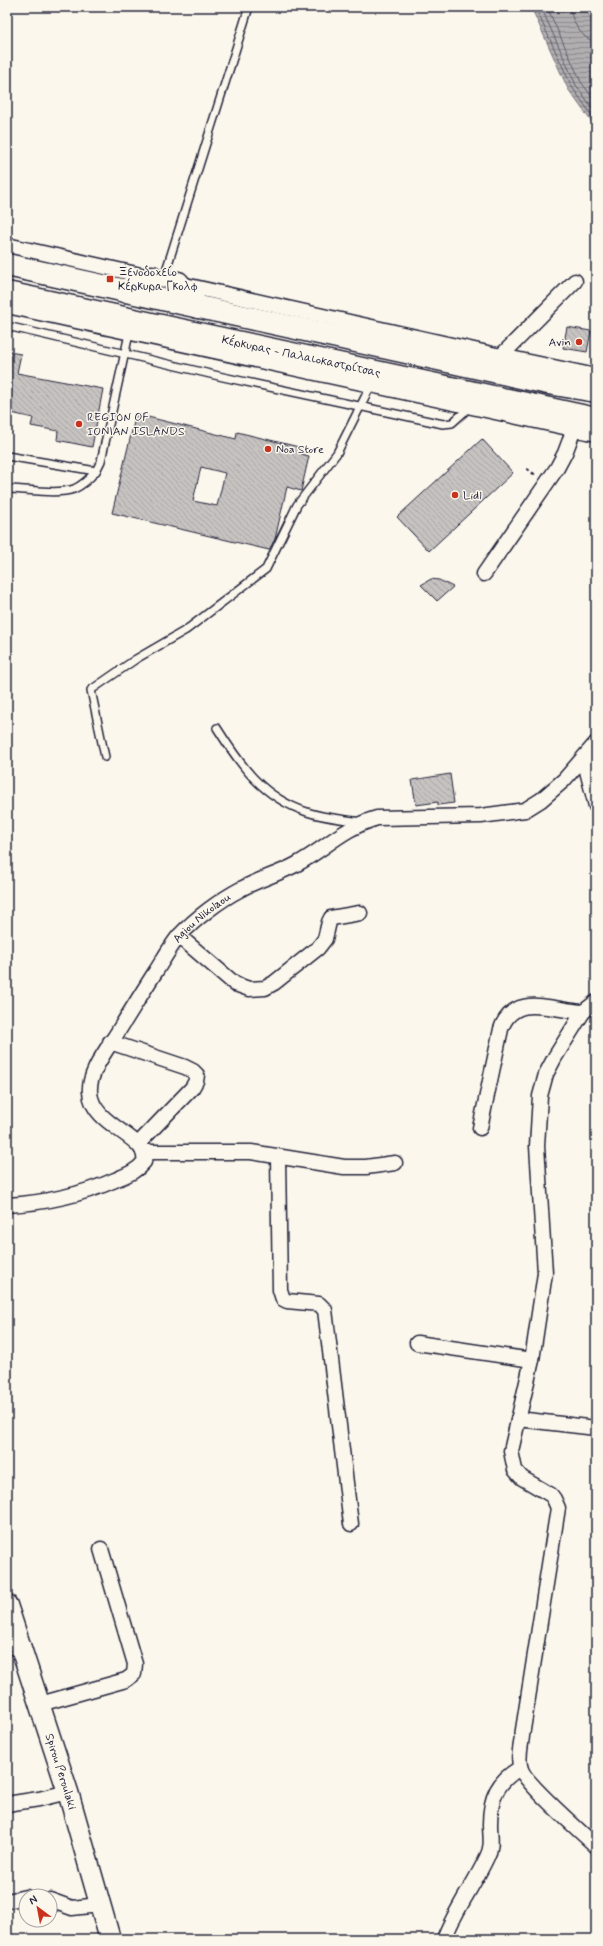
<svg xmlns="http://www.w3.org/2000/svg" width="603" height="1946" font-family="Mynerve,sans-serif">
	<style>
		.water { fill: url(#water-rules); stroke: #787681 }
		.lines { fill: none; stroke-linecap: round; stroke-linejoin: round }
		.shore { stroke: #5b5a6a; stroke-width: 1 }
		.building { fill: url(#building-back-hatch); stroke: #22223b; fill-rule: evenodd }
		.lane-casing { stroke: #22223b; stroke-width: 10 }
		.street-casing { stroke: #22223b; stroke-width: 17 }
		.secondary-casing { stroke: #22223b; stroke-width: 23 }
		.primary-casing { stroke: #22223b; stroke-width: 25 }
		.path { stroke: #22223b; stroke-width: 2.5; stroke-dasharray: 3 3; stroke-linecap: butt }
		.lane { stroke: #fbf7ec; stroke-width: 7 }
		.street { stroke: #fbf7ec; stroke-width: 14 }
		.secondary { stroke: #fbf7ec; stroke-width: 20 }
		.primary { stroke: #fbf7ec; stroke-width: 22 }
		.poi-dot { fill: #c8321e; stroke: #fbf7ec; stroke-width: 1.5 }
		.labels { text-anchor: middle; stroke-width: 3; stroke-linejoin: round; paint-order: stroke }
		.poi-label { font-size: 12px; fill: #22223b; stroke: #fbf7ec; text-anchor: start }
		.street-label { font-size: 12px; fill: #22223b; stroke: #fbf7ec }
	</style>
	<defs>
		<pattern id="water-rules" width="6" height="5" patternUnits="userSpaceOnUse"><rect width="6" height="5" fill="#b1aeb0"/><path d="M0 2.5h6" fill="none" stroke="#908d90"/></pattern>
		<pattern id="building-back-hatch" width="6" height="6" patternUnits="userSpaceOnUse"><rect width="6" height="6" fill="#c6c2c0"/><path d="M-1 5l2 2M0 0l6 6M5-1l2 2" fill="none" stroke="#aaa6a6"/></pattern>
	</defs>
	<rect width="100%" height="100%" fill="#fbf7ec"/>
	<filter id="ink" filterUnits="userSpaceOnUse"><feTurbulence type="fractalNoise" baseFrequency=".025" numOctaves="2"/><feDisplacementMap in="SourceGraphic" scale="8" xChannelSelector="R" yChannelSelector="G"/><feConvolveMatrix kernelMatrix="1 2 1 2 8 2 1 2 1" color-interpolation-filters="sRGB"/></filter>
	<g filter="url(#ink)">
		<path class="water" d="M 531,7 L 585,7 L 596,29 L 596,128 L 568,89 Z"/>
		<g class="lines">
			<g class="shore">
				<path d="M 535,7 L 572,87 L 596,121"/>
				<path d="M 541,7 L 576,85 L 596,113"/>
				<path d="M 547,7 L 581,82 L 596,102"/>
				<path d="M 570,7 C 571,20 582,41 596,41"/>
			</g>
		</g>
		<g class="building">
			<path d="M 567,327 L 591,331 L 587,352 L 563,348 Z"/>
			<path d="M 9,352 L 21,354 L 17,373 L 103,389 L 92,447 L 57,440 L 58,431 L 31,426 L 33,418 L 7,412 L 7,354 L 9,355 Z"/>
			<path d="M 136,414 L 236,439 L 237,432 L 303,448 L 301,454 L 309,456 L 301,491 L 287,487 L 275,539 L 269,550 L 112,513 ZM 201,467 L 225,473 L 217,506 L 193,501 Z"/>
			<path d="M 482,439 L 513,473 L 429,551 L 397,517 Z"/>
			<path d="M 431,579 L 439,580 L 453,587 L 437,601 L 421,585 Z"/>
			<path d="M 450,774 L 454,803 L 438,805 L 438,802 L 416,805 L 412,780 Z"/>
		</g>
		<g class="lines">
			<defs>
				<g id="lane">
					<path d="M 163,280 L 249,7"/>
					<path d="M 7,326 L 223,377 L 443,424 L 452,423 L 471,406"/>
					<path d="M 7,456 L 96,471 L 101,461 L 129,334 L 131,333"/>
					<path d="M 7,489 C 26,489 57,495 74,489 C 83,485 90,478 96,471"/>
					<path d="M 217,728 C 241,766 262,797 307,812 C 324,818 343,819 361,822"/>
					<path d="M 105,757 L 91,690 L 136,659 L 186,630 L 266,569 L 297,505 L 337,453 L 371,385"/>
				</g>
				<g id="street">
					<path d="M 7,245 L 501,356 L 596,376"/>
					<path d="M 7,306 L 596,434"/>
					<path d="M 501,356 L 575,281"/>
					<path d="M 484,574 L 557,468 L 565,453 L 574,429"/>
					<path d="M 584,759 L 596,806"/>
					<path d="M 179,936 L 235,984 L 249,989 L 265,988 L 274,983 L 318,948 L 325,939 L 329,922 L 331,918 L 360,913"/>
					<path d="M 583,1012 L 555,1057 L 546,1074 L 540,1096 L 537,1146 L 545,1273 L 532,1360 L 511,1451 L 515,1470 L 522,1478 L 551,1495 L 554,1499 L 558,1508 L 522,1736 C 521,1747 517,1759 521,1769 C 525,1783 582,1833 596,1846"/>
					<path d="M 110,1042 L 185,1067 L 193,1071 L 197,1075 L 196,1081 L 192,1088 L 138,1144"/>
					<path d="M 480,1128 L 501,1029 C 514,991 553,1011 583,1012 L 596,1002"/>
					<path d="M 143,1152 L 251,1152 L 344,1167 L 366,1167 L 395,1163"/>
					<path d="M 278,1157 L 280,1290 L 283,1299 L 287,1301 L 319,1304 L 325,1310 L 351,1524"/>
					<path id="s1" d="M 7,1205 C 45,1203 81,1195 115,1180 C 126,1175 136,1172 144,1162 C 150,1136 92,1127 90,1092 C 88,1072 109,1047 119,1030 C 131,1011 143,991 156,971 C 163,960 170,947 179,936 C 196,918 220,900 241,889 C 259,879 279,874 297,864 C 326,848 343,828 377,818 L 481,816 L 525,810 L 541,800 L 564,780 L 596,743"/>
					<path d="M 417,1343 L 532,1360"/>
					<path d="M 518,1419 L 596,1428"/>
					<path d="M 40,1704 L 126,1680 L 134,1674 L 135,1664 L 101,1549"/>
					<path d="M 7,1804 L 39,1799 L 68,1792"/>
					<path d="M 50,1900 L 72,1908 L 99,1905"/>
					<path d="M 7,1901 L 26,1897"/>
					<path d="M 444,1939 C 455,1910 474,1885 487,1857 C 493,1846 490,1836 490,1824 C 490,1797 498,1781 520,1768"/>
				</g>
				<g id="secondary">
					<path id="s2" d="M 7,1605 L 68,1792 L 110,1939"/>
				</g>
				<g id="primary">
					<path d="M 7,265 L 548,383 L 596,391"/>
					<path d="M 178,283 L 198,307"/>
					<path d="M 124,291 L 152,277"/>
					<path id="s3" d="M 7,293 L 596,419"/>
				</g>
			</defs>
			<use href="#lane" class="lane-casing"/>
			<use href="#street" class="street-casing"/>
			<use href="#secondary" class="secondary-casing"/>
			<use href="#primary" class="primary-casing"/>
			<path class="path" d="M 527,469 L 534,474 L 533,476"/>
			<use href="#lane" class="lane"/>
			<use href="#street" class="street"/>
			<use href="#secondary" class="secondary"/>
			<use href="#primary" class="primary"/>
		</g>
	</g>
	<g class="poi-dot">
		<rect x="106" y="275" width="8" height="8" rx="2"/>
		<circle cx="579" cy="342" r="4"/>
		<circle cx="79" cy="424" r="4"/>
		<circle cx="268" cy="449" r="4"/>
		<circle cx="455" cy="495" r="4"/>
	</g>
	<g class="labels">
		<g class="poi-label">
			<text x="118" y="276">Ξενοδοχείο<tspan x="118" dy="14">Κέρκυρα Γκολφ</tspan></text>
			<text x="571" y="346" text-anchor="end">Avin</text>
			<text x="87" y="421">REGION OF<tspan x="87" dy="14">IONIAN ISLANDS</tspan></text>
			<text x="276" y="453">Noa Store</text>
			<text x="463" y="499">Lidl</text>
		</g>
		<g class="street-label">
			<text dy="4" stroke="none"><textPath href="#s3" startOffset="301">Κέρκυρας - Παλαιοκαστρίτσας</textPath></text>
			<text dy="4" stroke="none"><textPath href="#s1" startOffset="449">Agiou Nikolaou</textPath></text>
			<text dy="4" stroke="none"><textPath href="#s2" startOffset="175">Spirou Peroulaki</textPath></text>
		</g>
	</g>
	<rect width="603" height="1946" fill="none" stroke="#fbf7ec" stroke-width="24"/>
	<rect x="12" y="12" width="579" height="1922" fill="none" stroke="#22223b" stroke-width="1.5" filter="url(#ink)"/>
	<g transform="translate(38 1908) rotate(328)"><circle r="19" fill="#fbf7ec" stroke="#a4a2a5"/>
	<path d="M0-3L7 15L0 10L-7 15Z" fill="#c8321e"/>
	<text y="-6" font-size="11" font-weight="bold" text-anchor="middle" fill="#22223b">N</text>
	</g>
</svg>
